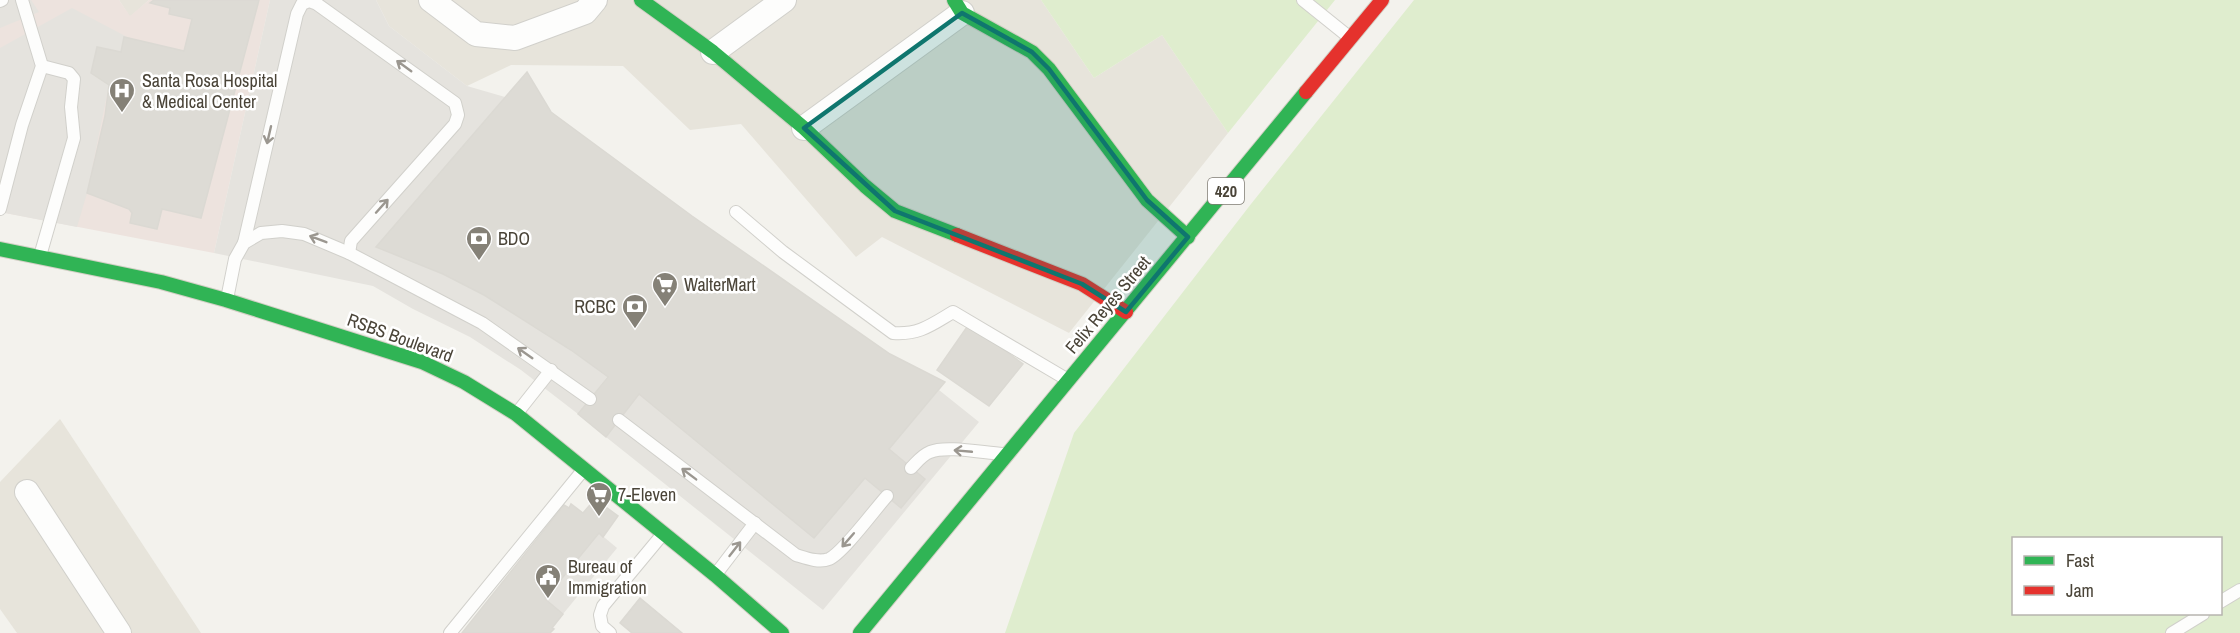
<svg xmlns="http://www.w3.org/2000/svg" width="2240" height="633" font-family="'Archivo Narrow',sans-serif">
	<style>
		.residential { fill: #e7e4db }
		.medical { fill: #ede3de }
		.green { fill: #dfedce; fill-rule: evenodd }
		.parking { fill: #e5e3de }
		.building { fill: #dddbd5; stroke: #dbd9d3; stroke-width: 1.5 }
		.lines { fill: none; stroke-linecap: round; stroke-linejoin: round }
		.lane-casing { stroke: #d1d0cb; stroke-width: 14 }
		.street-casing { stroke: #d1d0cb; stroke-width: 26 }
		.fast-casing { stroke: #d2cfc4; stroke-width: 16 }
		.jam-casing { stroke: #d2cfc4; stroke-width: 16 }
		.lane { stroke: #fdfdfc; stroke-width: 12 }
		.street { stroke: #fdfdfc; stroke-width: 24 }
		.fast { stroke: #30b455; stroke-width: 14 }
		.jam { stroke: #e5322d; stroke-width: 14 }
		.oneway { stroke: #9b9790 }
		.marked { fill: #0f766e; fill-opacity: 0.2; stroke: #0f766e; stroke-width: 4.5; stroke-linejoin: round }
		.labels { text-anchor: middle; stroke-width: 5; stroke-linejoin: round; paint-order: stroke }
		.shield { fill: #fff; stroke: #807c74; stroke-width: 1.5 }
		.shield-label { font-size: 16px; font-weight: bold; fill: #4a4438 }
		.poi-label { font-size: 18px; fill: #4a4438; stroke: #fff; text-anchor: start }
		.street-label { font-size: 18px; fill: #4a4438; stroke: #fff }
	</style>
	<rect width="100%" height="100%" fill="#f3f2ed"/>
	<g class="residential">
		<path d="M 119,0 L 149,0 L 130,17 Z"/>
		<path d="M 376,0 L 1041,0 L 1094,78 L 1162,35 L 1228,133 L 1069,333 L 882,237 L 856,257 L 741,124 L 690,130 L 623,66 L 511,65 L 467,86 L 389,26 Z"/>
		<path d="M 60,419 L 201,633 L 17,633 L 0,609 L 0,482 Z"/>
	</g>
	<path class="medical" d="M 0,0 L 119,0 L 130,16 L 149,0 L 270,0 L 214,253 L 0,212 Z"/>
	<g class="green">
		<path d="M 1041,0 L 1335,0 L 1228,133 L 1162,35 L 1094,78 Z"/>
		<path d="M 1414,0 L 2240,0 L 2240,633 L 1005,633 L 1074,433 L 1251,204 ZM 2014,538 L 2220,538 L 2220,614 L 2014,614 Z"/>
	</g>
	<g class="parking">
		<path d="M 0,0 L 31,0 L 39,12 L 0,28 Z"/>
		<path d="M 270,0 L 376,0 L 389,26 L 467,86 L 505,97 L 377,246 L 443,274 L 484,295 L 571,350 L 607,377 L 578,414 L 521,370 L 470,337 L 413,309 L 373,286 L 214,253 Z"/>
		<path d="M 72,8 L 129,38 L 124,37 L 121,52 L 97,47 L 91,73 L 109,85 L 87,193 L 77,227 L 0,212 L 0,48 Z"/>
		<path d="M 939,390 L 979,422 L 823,610 L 606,437 L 639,394 L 814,538 L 865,478 L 901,507 L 889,449 Z"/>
		<path d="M 599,533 L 617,548 L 563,614 L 545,600 Z"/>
	</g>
	<g class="building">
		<path d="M 154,0 L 259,0 L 201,218 L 162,209 L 157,229 L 130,223 L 132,213 L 129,209 L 87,193 L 105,116 L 109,85 L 91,73 L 97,47 L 121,52 L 124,37 L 184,51 L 192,19 L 169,14 L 170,8 L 150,3 Z"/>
		<path d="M 527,72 L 551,112 L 692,216 L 890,354 L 945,382 L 889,449 L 925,479 L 901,508 L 865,478 L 814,538 L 639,394 L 606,437 L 578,414 L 608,377 L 571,350 L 484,295 L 443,274 L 376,247 Z"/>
		<path d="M 969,324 L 1023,364 L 989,406 L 937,370 Z"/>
		<path d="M 595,499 L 618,516 L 603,537 L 599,533 L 545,599 L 563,614 L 552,628 L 554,629 L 550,633 L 462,633 L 564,505 L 569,508 L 571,504 L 583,513 Z"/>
		<path d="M 640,598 L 682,633 L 632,633 L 620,623 Z"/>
	</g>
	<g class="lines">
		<defs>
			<g id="lane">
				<path d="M 1303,0 L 1349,37"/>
				<path d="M 0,1 L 2,0"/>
				<path d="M 0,209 L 22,125 L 42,66 L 22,0"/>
				<path d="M 736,212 L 783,252 L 893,333 C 919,335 931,325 953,312 L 1068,380"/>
				<path d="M 244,243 L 297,14 L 302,4 L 309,1 L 317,4 L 455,103 L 458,115 L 455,124 L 351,241 L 349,253"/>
				<path d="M 40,256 L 74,138 L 71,107 L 74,79 L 69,73 L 42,66"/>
				<path d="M 227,299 L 235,259 L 244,243 L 261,233 L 282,231 L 304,234 L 349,253 L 482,323 L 590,399"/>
				<path d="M 517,413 L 551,370"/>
				<path d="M 619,420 L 796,555 C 806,558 819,563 829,559 C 843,553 875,509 887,496"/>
				<path d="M 911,468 C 917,462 922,455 930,452 C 946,445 984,453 1003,454"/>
				<path d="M 716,574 L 755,523"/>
				<path d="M 2220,602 L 2240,590"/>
				<path d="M 450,633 L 584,469"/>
				<path d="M 610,633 L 602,626 L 600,615 L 603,606 L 662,535"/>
				<path d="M 2172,633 L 2203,614"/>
			</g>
			<g id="street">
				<path d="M 431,0 L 476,34 L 515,38 L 585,12 L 595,0"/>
				<path d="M 713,52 L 784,0"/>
				<path d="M 804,128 L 962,13"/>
				<path d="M 27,492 L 119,633"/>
			</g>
			<g id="fast">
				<path d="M 641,0 L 713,52 L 804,128 L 865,186 L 895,211 L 957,235"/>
				<path d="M 954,0 L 962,13 L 1032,52 L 1049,69 L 1147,200 L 1188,237"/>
				<path d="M 0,249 L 161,282 L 226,300 L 422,362 L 464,382 L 516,414 L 715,575 L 782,633"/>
				<path d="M 860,633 L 1306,92"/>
			</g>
			<g id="jam">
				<path d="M 1306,92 L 1382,0"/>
				<path d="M 957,235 L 1082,284 L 1126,312"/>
			</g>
		</defs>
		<use href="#lane" class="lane-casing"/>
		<use href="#street" class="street-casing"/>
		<use href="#fast" class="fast-casing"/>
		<use href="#jam" class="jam-casing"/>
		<use href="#lane" class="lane"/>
		<use href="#street" class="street"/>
		<use href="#fast" class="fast"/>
		<use href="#jam" class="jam"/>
	</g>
	<defs><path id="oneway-shaft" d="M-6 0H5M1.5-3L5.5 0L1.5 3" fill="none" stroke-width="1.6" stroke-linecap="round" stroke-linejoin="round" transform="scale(1.5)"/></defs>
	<g class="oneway">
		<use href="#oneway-shaft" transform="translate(404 66) rotate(-144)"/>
		<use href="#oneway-shaft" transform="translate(269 135) rotate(103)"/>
		<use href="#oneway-shaft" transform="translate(382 206) rotate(-48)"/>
		<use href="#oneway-shaft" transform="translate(318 239) rotate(-159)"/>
		<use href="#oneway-shaft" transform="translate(525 353) rotate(-145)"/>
		<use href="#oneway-shaft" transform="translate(963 451) rotate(-175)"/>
		<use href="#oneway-shaft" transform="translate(689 474) rotate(-143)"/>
		<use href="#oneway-shaft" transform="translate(848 540) rotate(131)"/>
		<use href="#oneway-shaft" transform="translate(735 549) rotate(-52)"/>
	</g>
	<path class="marked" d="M 962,13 L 1032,52 L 1049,69 L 1147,200 L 1188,237 L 1126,312 L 1082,284 L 895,211 L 804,128 Z"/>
	<defs>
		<symbol id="hospital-pin" viewBox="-11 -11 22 30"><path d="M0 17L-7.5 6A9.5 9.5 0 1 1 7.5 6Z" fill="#858177" stroke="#fff"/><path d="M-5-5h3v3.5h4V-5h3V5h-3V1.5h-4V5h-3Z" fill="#fff"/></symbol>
		<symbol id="bank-pin" viewBox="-11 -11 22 30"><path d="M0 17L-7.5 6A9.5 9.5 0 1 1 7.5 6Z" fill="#858177" stroke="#fff"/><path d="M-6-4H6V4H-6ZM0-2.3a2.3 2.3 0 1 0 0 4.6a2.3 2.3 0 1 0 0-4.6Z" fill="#fff"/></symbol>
		<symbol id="supermarket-pin" viewBox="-11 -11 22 30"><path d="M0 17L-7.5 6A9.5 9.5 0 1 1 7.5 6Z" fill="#858177" stroke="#fff"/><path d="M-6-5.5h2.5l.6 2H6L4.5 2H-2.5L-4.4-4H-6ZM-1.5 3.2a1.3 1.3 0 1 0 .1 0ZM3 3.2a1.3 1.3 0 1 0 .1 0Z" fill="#fff"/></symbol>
		<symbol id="civic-pin" viewBox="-11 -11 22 30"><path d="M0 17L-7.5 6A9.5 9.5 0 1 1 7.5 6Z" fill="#858177" stroke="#fff"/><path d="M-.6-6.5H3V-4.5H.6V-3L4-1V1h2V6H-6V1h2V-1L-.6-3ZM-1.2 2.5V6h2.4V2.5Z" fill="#fff"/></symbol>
	</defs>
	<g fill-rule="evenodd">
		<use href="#hospital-pin" x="107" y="76" width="30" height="40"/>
		<use href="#bank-pin" x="464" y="224" width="30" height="40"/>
		<use href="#supermarket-pin" x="650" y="270" width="30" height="40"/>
		<use href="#bank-pin" x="620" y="292" width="30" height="40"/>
		<use href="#supermarket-pin" x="584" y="480" width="30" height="40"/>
		<use href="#civic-pin" x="533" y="562" width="30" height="40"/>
	</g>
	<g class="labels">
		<rect class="shield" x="1208" y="178" width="36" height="26" rx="4.5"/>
		<g class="shield-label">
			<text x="1226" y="197">420</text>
		</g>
		<g class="poi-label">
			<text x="142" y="87">Santa Rosa Hospital<tspan x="142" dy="21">&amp; Medical Center</tspan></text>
			<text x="498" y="245">BDO</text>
			<text x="684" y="291">WalterMart</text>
			<text x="616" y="313" text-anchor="end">RCBC</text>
			<text x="618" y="501">7-Eleven</text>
			<text x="568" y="573">Bureau of<tspan x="568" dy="21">Immigration</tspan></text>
		</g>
		<g class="street-label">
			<text transform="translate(1108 305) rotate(-50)" y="6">Felix Reyes Street</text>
			<text transform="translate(400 338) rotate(20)" y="6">RSBS Boulevard</text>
		</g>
	</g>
	<rect x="2012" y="537" width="210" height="78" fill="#ffffff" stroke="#b7b4af" stroke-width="1.5"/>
	<rect x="2024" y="556" width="30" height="9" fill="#30b455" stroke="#b7b4af" stroke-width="1.5"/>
	<text x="2066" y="567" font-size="18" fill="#4a4438">Fast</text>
	<rect x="2024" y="586" width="30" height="9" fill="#e5322d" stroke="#b7b4af" stroke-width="1.5"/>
	<text x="2066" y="597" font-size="18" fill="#4a4438">Jam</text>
</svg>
